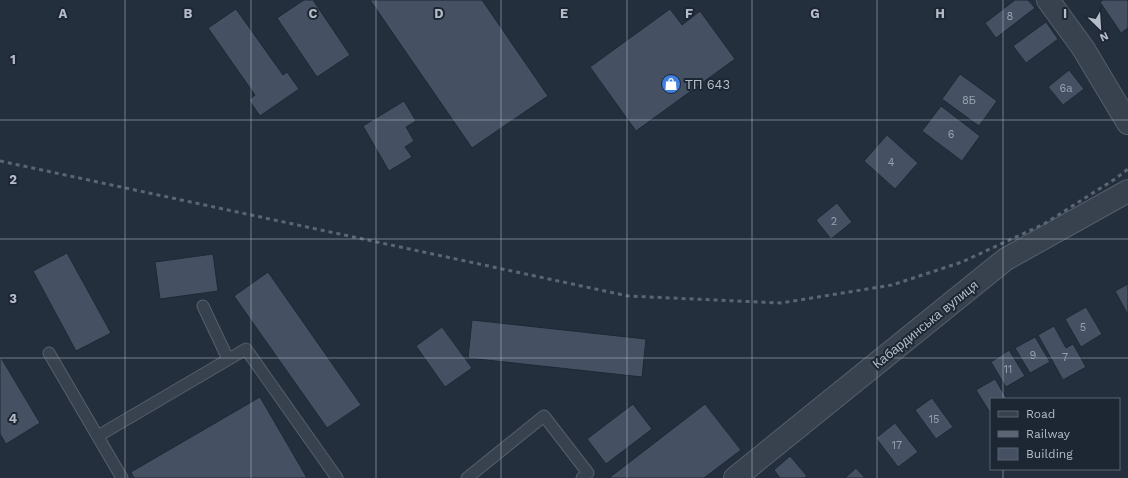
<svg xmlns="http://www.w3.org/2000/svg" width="1128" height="478" font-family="'Work Sans',sans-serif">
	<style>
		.building { fill: #455162; stroke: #1f2835 }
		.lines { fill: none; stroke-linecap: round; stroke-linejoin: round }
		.lane-casing { stroke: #565f6c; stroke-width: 13 }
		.street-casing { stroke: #565f6c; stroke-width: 24 }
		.lane { stroke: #38414e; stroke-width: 11 }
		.street { stroke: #38414e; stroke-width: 22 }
		.rail { stroke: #5a6575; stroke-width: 3; stroke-dasharray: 4 4; stroke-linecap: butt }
		.grid { fill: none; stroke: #b4bcc9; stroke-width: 1; stroke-opacity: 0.55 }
		.labels { text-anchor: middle; stroke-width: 4; stroke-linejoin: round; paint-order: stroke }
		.number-label { font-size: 11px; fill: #98a1af }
		.poi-label { font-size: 13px; fill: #b4bcc9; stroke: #1d2633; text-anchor: start }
		.street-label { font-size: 13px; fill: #b4bcc9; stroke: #1d2633 }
		.grid-label { font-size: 13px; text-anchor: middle; font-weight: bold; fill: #b4bcc9; stroke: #1d2633; stroke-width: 4; stroke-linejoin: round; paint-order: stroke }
	</style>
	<rect width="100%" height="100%" fill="#242f3e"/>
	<g class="building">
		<path d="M 304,0 L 313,0 L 350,55 L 317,77 L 277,18 Z"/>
		<path d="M 370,0 L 482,0 L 548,96 L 472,148 Z"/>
		<path d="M 1015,0 L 1028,0 L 1035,8 L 996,38 L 985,23 Z"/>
		<path d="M 1103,0 L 1128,0 L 1128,28 L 1121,33 L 1100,2 Z"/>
		<path d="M 236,9 L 283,75 L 287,72 L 299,89 L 260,116 L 249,100 L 255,95 L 208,28 Z"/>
		<path d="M 670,9 L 682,25 L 700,11 L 735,59 L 636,131 L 590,67 Z"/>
		<path d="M 1046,22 L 1058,39 L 1026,63 L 1013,46 Z"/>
		<path d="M 1069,70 L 1084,89 L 1063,105 L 1048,87 Z"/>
		<path d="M 960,74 L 997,101 L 979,126 L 942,99 Z"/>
		<path d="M 404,101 L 416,121 L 406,127 L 414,141 L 405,147 L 412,157 L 389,171 L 363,126 Z"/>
		<path d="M 941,106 L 980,136 L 962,161 L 922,131 Z"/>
		<path d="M 887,135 L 918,163 L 895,189 L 864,161 Z"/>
		<path d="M 837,203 L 852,222 L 831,239 L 816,220 Z"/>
		<path d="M 67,253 L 111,333 L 76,351 L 33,271 Z"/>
		<path d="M 213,254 L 218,291 L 160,299 L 155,262 Z"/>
		<path d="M 268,272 L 361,405 L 327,428 L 234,296 Z"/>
		<path d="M 1128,284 L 1128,315 L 1115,291 Z"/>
		<path d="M 1086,307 L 1102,334 L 1081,347 L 1065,319 Z"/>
		<path d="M 472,320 L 646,339 L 642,377 L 468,358 Z"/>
		<path d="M 1054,326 L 1066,348 L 1073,344 L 1086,367 L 1063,380 L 1038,335 Z"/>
		<path d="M 442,327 L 472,368 L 445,387 L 416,346 Z"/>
		<path d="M 1035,337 L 1050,362 L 1030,373 L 1015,348 Z"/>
		<path d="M 1009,350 L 1025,376 L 1006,387 L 991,362 Z"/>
		<path d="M 0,356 L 40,423 L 6,444 L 0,434 Z"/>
		<path d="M 995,379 L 1007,399 L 991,399 L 991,414 L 976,390 Z"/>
		<path d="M 260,397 L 307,478 L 134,478 L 131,472 Z"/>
		<path d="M 932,398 L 953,427 L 936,439 L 915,410 Z"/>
		<path d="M 633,404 L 652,429 L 606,464 L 587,439 Z"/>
		<path d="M 705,404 L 741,450 L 704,478 L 609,478 Z"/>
		<path d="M 895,423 L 918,452 L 898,467 L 876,438 Z"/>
		<path d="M 790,456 L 807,476 L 804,478 L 780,478 L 774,470 Z"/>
		<path d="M 856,468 L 865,478 L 845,478 Z"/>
	</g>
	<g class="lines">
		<defs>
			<g id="lane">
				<path d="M 203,306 L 228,359"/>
				<path d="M 49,353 L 122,478"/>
				<path d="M 98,436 L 246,349 L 337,478"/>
				<path d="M 467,478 L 544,416 L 588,473 L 582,478"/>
			</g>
			<g id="street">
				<path d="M 1048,0 L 1083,48 L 1128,123"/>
				<path d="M 735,478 L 1006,259 L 1128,191"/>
			</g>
		</defs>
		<use href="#lane" class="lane-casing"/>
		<use href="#street" class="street-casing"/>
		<use href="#lane" class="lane"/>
		<use href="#street" class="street"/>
		<path class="rail" d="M 0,161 L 628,296 L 781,303 L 892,285 L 962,262 L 1044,224 L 1115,179 L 1128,169"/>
	</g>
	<path class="grid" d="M 125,0 L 125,478M 251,0 L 251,478M 376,0 L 376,478M 501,0 L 501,478M 627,0 L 627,478M 752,0 L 752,478M 877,0 L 877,478M 1003,0 L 1003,399M 0,120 L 1128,120M 0,239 L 1128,239M 0,358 L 1128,358M 1003,469 L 1003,478"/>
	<defs>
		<symbol id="shop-disc" viewBox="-11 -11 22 22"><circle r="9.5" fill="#3f7fe0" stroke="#1d2633"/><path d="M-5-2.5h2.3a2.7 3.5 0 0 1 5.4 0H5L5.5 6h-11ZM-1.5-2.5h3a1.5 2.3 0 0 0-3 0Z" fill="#fff"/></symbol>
	</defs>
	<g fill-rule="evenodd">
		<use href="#shop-disc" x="660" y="73" width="22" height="22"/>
	</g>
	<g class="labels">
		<g class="number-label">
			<text x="1010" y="20">8</text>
			<text x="1066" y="92">6а</text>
			<text x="969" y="104">8Б</text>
			<text x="951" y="138">6</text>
			<text x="891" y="166">4</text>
			<text x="834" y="225">2</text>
			<text x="1083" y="331">5</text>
			<text x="1033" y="359">9</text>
			<text x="1065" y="361">7</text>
			<text x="1008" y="373">11</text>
			<text x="934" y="423">15</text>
			<text x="897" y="449">17</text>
		</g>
		<g class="poi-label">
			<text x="685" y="89">ТП 643</text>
		</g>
		<g class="street-label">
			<text transform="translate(925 324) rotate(-39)" y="5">Кабардинська вулиця</text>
		</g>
	</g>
	<g class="grid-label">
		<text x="63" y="18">A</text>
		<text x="188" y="18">B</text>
		<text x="313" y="18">C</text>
		<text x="439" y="18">D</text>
		<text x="564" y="18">E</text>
		<text x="689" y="18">F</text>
		<text x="815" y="18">G</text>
		<text x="940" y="18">H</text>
		<text x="1065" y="18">I</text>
		<text x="13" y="64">1</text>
		<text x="13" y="184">2</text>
		<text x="13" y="303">3</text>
		<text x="13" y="423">4</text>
	</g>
	<rect x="990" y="398" width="130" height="72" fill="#1d2633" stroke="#59626f"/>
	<rect x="998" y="411" width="20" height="6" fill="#38414e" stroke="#59626f"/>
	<text x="1026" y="418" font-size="12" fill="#b4bcc9">Road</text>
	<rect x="998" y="431" width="20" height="6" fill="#5a6575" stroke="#59626f"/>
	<text x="1026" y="438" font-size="12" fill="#b4bcc9">Railway</text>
	<rect x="998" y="448" width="20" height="12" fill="#455162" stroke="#59626f"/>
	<text x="1026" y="458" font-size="12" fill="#b4bcc9">Building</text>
	<g transform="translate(1100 28) rotate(155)" stroke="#1d2633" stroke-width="3" paint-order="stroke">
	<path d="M0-3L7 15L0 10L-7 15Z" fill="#b4bcc9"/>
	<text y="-6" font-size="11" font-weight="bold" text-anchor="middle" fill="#b4bcc9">N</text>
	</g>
</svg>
